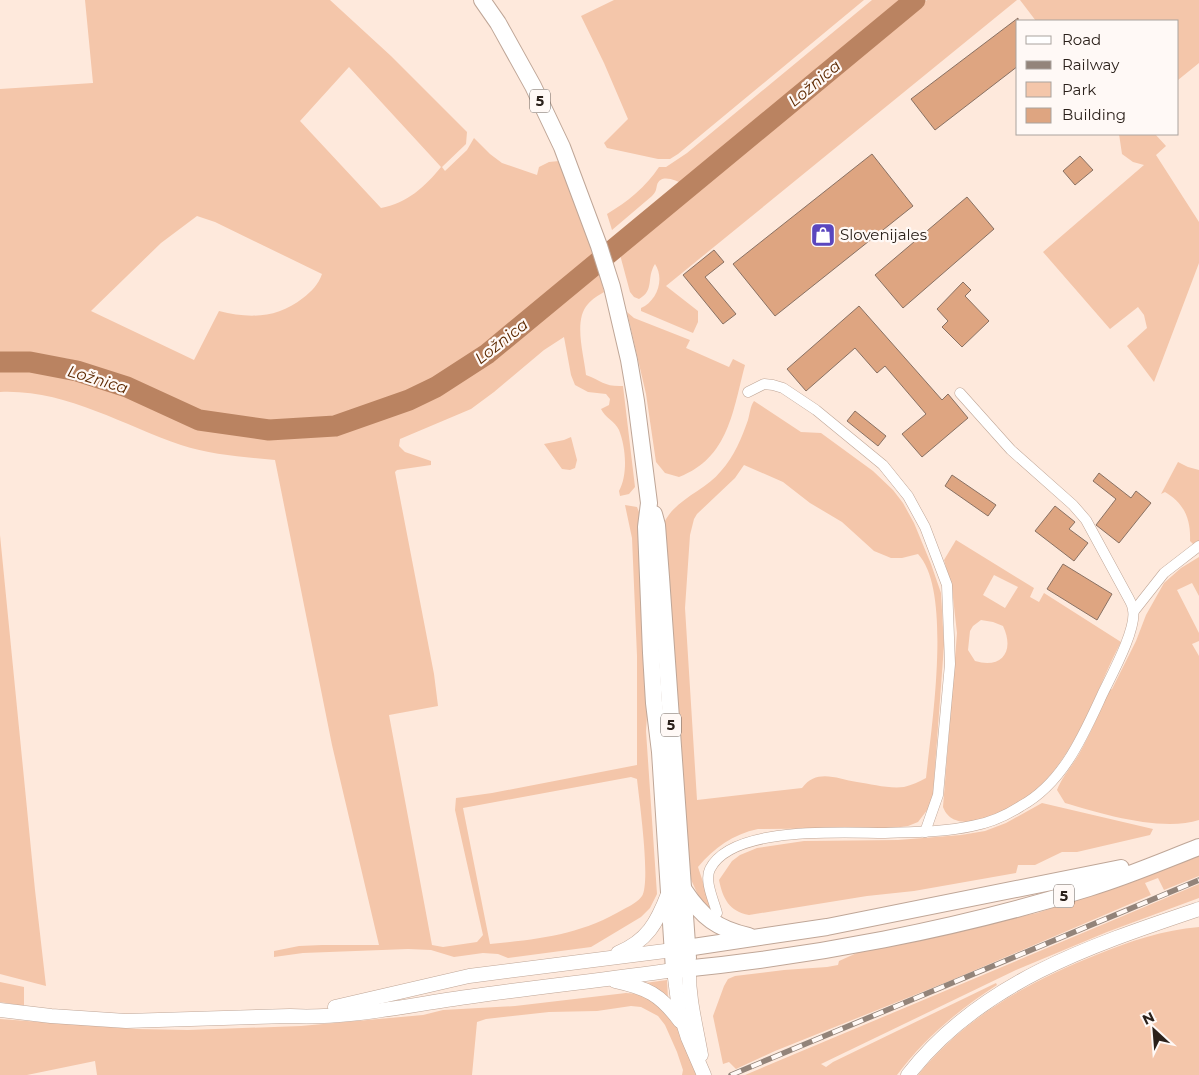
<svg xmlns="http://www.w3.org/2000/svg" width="1199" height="1075" font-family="Montserrat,sans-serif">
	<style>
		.green { fill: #f4c6aa; fill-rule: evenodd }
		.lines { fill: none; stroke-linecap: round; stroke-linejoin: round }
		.river { stroke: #ba8361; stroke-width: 21 }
		.building { fill: #dea581; stroke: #897163 }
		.street-casing { stroke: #bfa697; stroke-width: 11 }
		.secondary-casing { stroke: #bfa697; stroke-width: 15 }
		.primary-casing { stroke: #bfa697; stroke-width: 18 }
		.street { stroke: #fff; stroke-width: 10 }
		.secondary { stroke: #fff; stroke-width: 14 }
		.primary { stroke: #fff; stroke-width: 16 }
		.rail-casing { stroke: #93847a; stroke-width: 5.5 }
		.rail { stroke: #fff9f6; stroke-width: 4; stroke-dasharray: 11; stroke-linecap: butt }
		.labels { text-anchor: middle; stroke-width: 4.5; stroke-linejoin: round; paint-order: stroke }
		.shield { fill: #fff9f6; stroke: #6b625d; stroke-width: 1 }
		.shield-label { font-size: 14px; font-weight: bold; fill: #2b211b }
		.poi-label { font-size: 15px; fill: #2b211b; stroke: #fff9f6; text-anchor: start }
		.water-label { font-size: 16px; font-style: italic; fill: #5d2900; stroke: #fff9f6 }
	</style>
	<rect width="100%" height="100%" fill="#fee9dc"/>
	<g class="green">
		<path d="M 85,0 L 330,0 L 391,56 L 467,132 L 466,144 L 442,167 L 445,171 L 467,150 L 474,138 L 490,154 L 502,163 L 537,175 L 539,167 L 549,162 L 559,161 L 596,258 L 484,351 L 455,372 L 421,391 L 377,409 L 335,417 L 300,421 L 263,420 L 205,412 L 118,376 L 69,359 L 15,352 L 0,353 L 0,89 L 93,83 ZM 349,67 L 441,167 C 426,186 406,204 381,208 L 300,121 ZM 197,216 L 215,222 L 322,274 C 318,285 312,291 303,298 C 278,318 250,319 219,311 L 194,360 L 91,311 L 161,243 Z"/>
		<path d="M 614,0 L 864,0 L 678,154 L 670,159 L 658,159 L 607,148 L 604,143 L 628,119 L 604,63 L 581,16 Z"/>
		<path d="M 872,0 L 908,0 L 684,184 C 676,181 661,173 657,185 C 656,190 656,192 652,196 L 612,230 L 607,214 C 627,202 646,187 659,167 L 666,167 L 687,153 Z"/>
		<path d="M 927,0 L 1017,0 L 666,286 L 698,311 L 698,322 L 693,333 L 641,311 L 641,308 C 657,301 665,279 655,264 C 646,278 655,290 639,299 L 634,297 L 630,292 L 619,251 Z"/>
		<path d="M 1020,0 L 1199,0 L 1199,63 L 1178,80 L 1178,21 L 1036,21 Z"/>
		<path d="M 1119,134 L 1155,134 L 1166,146 L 1156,155 L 1199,222 L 1199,263 L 1154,382 L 1127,346 L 1147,328 L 1144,315 L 1138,307 L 1110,329 L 1043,252 L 1144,165 L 1133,162 L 1122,154 Z"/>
		<path d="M 599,271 L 604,292 C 599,295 592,299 588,304 C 573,320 584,355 586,375 C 602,381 605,387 623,386 L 635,487 L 629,494 L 620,496 L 619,491 C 628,474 626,448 619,430 C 615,421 605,418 601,409 L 609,405 L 610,399 L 606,394 L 588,392 L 575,385 L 571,375 L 564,337 L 544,350 L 494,392 L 471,409 L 400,439 L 399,446 L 405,452 L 431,461 L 431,465 L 397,470 L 395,472 L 434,674 L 438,706 L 389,715 L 432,945 L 443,947 L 477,942 L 483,935 L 455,810 L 456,798 L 492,793 L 637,765 L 637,656 L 632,538 L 625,505 L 637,507 L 639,512 L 641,534 L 649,686 L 646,731 L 657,894 L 650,908 L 641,917 L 591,947 L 508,958 L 498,954 L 483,953 L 454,957 L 431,950 L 408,949 L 303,953 L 274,957 L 274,951 L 299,946 L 322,945 L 379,945 L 332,745 L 275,460 C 244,457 211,455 181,445 C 122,425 65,389 0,392 L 0,365 C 33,363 76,373 107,385 C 134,395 160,410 187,419 C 217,430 248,432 280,432 C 343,433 406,416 460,382 C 481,368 500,352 520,336 C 546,314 573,293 599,271 ZM 631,777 L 637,779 C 639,799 651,881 642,896 C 639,901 630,906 624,909 C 580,935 540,939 490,944 L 463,808 Z"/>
		<path d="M 627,312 L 634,318 L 690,340 L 686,348 L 729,367 L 733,359 L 745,365 C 733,410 729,458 679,477 L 665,473 L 656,462 L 646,394 Z"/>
		<path d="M 754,401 L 801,432 L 821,433 L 873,471 L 893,490 L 903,503 L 914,523 L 931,564 L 941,593 L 944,645 L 933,795 L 928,809 L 918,822 L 908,826 L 893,828 L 758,829 C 733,834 714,848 698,867 L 703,882 L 708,891 L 711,908 L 709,910 L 702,904 L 689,875 L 664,523 C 675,499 705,491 721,471 C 734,457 742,437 748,420 C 750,413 750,407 754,401 ZM 744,465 L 783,482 L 810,503 L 842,522 L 874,551 L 891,558 L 902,558 L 918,554 C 953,591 931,729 926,778 C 919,782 912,785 904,787 C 889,789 871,784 857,782 C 837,779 817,768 802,788 L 697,800 L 685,608 L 690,535 L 694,519 L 697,514 L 735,478 Z"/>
		<path d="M 571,437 L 577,460 L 575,468 L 570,470 L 562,469 L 544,444 L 564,440 Z"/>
		<path d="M 1178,462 L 1188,467 L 1199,470 L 1199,542 L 1194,545 L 1190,541 C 1191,519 1184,503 1165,492 L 1161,494 Z"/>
		<path d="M 0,535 L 35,890 L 46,986 L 0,974 Z"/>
		<path d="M 956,540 L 1034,588 L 1030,597 L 1039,602 L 1044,593 L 1121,642 C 1090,701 1069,785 1000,812 C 990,816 981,821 971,822 C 958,822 948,820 943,807 L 957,633 L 952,589 L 944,560 ZM 994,575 L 1018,587 L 1005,608 L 983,595 ZM 981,620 L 993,622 L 1003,626 C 1015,651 1002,669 975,661 L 968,650 L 970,631 L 973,626 Z"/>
		<path d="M 1199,557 L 1199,596 L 1192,583 L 1177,590 L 1199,633 L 1199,641 L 1192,644 L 1199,656 L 1199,820 C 1163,832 1101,814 1065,803 L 1057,790 C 1062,777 1072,766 1079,754 C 1091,733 1100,711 1109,690 L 1112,689 L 1136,641 L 1146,615 L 1164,583 L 1181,568 Z"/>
		<path d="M 1042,803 L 1153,829 L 1150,835 L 1077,852 L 1062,852 L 1035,865 L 1018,865 L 1016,873 L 914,891 L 867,896 L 749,915 C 729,911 723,899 719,880 L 732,861 L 740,855 L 757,848 L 804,841 L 898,840 L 961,835 L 985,831 L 1006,823 Z"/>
		<path d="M 1199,856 L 1199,876 L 1164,890 L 1158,878 L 1145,883 L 1151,895 L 952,980 L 775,1051 L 736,1069 L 729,1062 L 723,1064 L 713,1016 L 724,986 L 728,979 L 735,976 L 784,970 L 827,967 L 838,965 L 839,961 L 859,952 L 1037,913 L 1133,881 Z"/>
		<path d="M 1199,884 L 1199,898 L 1107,932 L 1016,970 L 821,1064 L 826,1067 L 833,1062 L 996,983 L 997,985 C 959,1009 924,1039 897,1075 L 745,1075 Z"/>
		<path d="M 1199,927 L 1199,1075 L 918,1075 C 965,1017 1028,982 1096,955 C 1130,941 1163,930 1199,927 Z"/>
		<path d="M 667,980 L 668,999 L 661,991 L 645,983 Z"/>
		<path d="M 0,982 L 24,987 L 24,1006 L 0,1002 Z"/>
		<path d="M 626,993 L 640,994 L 651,998 L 681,1031 L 698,1075 L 682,1075 L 683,1070 L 677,1052 L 665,1025 L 658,1016 L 641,1007 L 631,1006 L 597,1011 L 549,1012 L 486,1019 L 477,1022 L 472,1075 L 97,1075 L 95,1061 L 27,1075 L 0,1075 L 0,1019 L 136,1029 L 188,1030 L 301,1026 L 423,1015 L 443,1010 L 515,1006 Z"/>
	</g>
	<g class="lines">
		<path class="river" d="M 0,362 L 30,362 L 77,371 L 127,387 L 199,420 L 269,430 L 335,426 L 409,400 L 436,387 L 487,354 L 915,0"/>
	</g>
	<g class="building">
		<path d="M 1018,18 L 1018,66 L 935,130 L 911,99 Z"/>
		<path d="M 872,154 L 913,206 L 775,316 L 733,264 Z"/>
		<path d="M 1080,156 L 1093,170 L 1075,185 L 1063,171 Z"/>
		<path d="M 967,197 L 994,229 L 903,308 L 875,275 Z"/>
		<path d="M 714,250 L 724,262 L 705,277 L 736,314 L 723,324 L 683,275 Z"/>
		<path d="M 963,282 L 971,290 L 965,296 L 989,321 L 962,347 L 942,327 L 948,321 L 937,309 Z"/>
		<path d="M 859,306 L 942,400 L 948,394 L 968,418 L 922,457 L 902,434 L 926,414 L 885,366 L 877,373 L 855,348 L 806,391 L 787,369 Z"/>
		<path d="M 855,411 L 886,436 L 878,446 L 847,421 Z"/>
		<path d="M 1099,473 L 1131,498 L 1136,491 L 1151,503 L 1119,543 L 1096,525 L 1116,499 L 1093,481 Z"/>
		<path d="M 952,475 L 996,505 L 988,516 L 945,486 Z"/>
		<path d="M 1055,506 L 1075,522 L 1069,529 L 1088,543 L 1074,561 L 1035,531 Z"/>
		<path d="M 1063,564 L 1112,594 L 1097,620 L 1047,589 Z"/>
	</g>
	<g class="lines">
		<defs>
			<g id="street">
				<path d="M 748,392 L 764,384 L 773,385 L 783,388 L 816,410 L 883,465 L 908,496 L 925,527 L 947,585 L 950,664 L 938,795 L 925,832"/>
				<path d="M 1134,611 L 1164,573 L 1199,546"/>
				<path d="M 717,913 C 714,901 704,881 710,869 C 732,825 843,833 885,833 C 914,832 944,832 972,826 C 989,823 1007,815 1021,806 C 1063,783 1083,736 1102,695 C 1111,676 1137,629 1133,610 C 1133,606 1131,603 1129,599 L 1086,520 L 1073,505 L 1011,450 L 960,393"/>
			</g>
			<g id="secondary">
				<path d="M 618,953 C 647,941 657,923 668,894"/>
				<path d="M 689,968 C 688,997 696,1026 701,1055"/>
				<path d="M 615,981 C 647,988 660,994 680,1021"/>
				<path d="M 335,1007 L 469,976 L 673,950"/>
				<path d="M 0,1010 L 51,1016 L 126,1021 L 290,1016 C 349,1019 408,1005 467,997 C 536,987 605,980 674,970 L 679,1010 L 688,1038 L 704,1075"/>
				<path d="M 908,1075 C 980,982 1092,945 1199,909"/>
			</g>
			<g id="primary">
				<path d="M 482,0 L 498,23 L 533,86 L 562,147 L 599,246 L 612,287 L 629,360 L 636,401 L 649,503 L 646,527 L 651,653 L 654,703 L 660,752 L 674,970 C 811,957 958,929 1089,888 C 1126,877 1163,861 1199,847"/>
				<path d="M 654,514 L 657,525 L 661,577 L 688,958"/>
				<path d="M 684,890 C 702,917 717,929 749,936"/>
				<path d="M 673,950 L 827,927 L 1121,868"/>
			</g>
		</defs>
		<use href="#street" class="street-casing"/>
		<use href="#secondary" class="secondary-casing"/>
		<use href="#primary" class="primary-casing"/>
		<use href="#street" class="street"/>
		<use href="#secondary" class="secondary"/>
		<use href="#primary" class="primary"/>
		<defs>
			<path id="rail" d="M 731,1075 L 1199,880"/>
		</defs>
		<use href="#rail" class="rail-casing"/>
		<use href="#rail" class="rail"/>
	</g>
	<defs>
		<symbol id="shop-square" viewBox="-11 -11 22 22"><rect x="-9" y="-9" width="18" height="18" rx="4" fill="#5a46be" stroke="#fff9f6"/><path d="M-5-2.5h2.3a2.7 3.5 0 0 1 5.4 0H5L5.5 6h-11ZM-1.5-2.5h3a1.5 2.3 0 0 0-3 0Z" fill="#fff"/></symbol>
	</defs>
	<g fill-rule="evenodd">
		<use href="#shop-square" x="809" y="221" width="28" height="28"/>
	</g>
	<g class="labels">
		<g class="shield">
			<rect x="530" y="89.5" width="20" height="23" rx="4"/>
			<rect x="661" y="713.5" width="20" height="23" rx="4"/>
			<rect x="1054" y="884.5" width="20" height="23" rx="4"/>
		</g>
		<g class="shield-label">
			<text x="540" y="106">5</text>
			<text x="671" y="730">5</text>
			<text x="1064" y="901">5</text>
		</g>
		<g class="poi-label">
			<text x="840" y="240">Slovenijales</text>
		</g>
		<g class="water-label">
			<text transform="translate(814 83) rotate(-40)" y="6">Ložnica</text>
			<text transform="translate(501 341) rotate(-38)" y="6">Ložnica</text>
			<text transform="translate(98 379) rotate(17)" y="6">Ložnica</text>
		</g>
	</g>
	<rect x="1016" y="20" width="162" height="115" fill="#fff9f6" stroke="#aaa39e"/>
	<rect x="1026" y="36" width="25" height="8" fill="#ffffff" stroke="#aaa39e"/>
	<text x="1062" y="45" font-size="15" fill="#2b211b">Road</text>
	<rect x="1026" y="61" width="25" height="8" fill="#93847a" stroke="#aaa39e"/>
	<text x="1062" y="70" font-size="15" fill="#2b211b">Railway</text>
	<rect x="1026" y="82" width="25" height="15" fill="#f4c6aa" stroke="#aaa39e"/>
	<text x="1062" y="95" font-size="15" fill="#2b211b">Park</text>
	<rect x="1026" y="108" width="25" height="15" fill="#dea581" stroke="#aaa39e"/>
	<text x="1062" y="120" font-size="15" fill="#2b211b">Building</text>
	<g transform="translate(1154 1030) rotate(334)" stroke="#fff9f6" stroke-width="4" paint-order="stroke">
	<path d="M0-4L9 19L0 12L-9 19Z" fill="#2b211b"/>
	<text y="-8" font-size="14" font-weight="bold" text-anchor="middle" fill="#2b211b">N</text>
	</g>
</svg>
